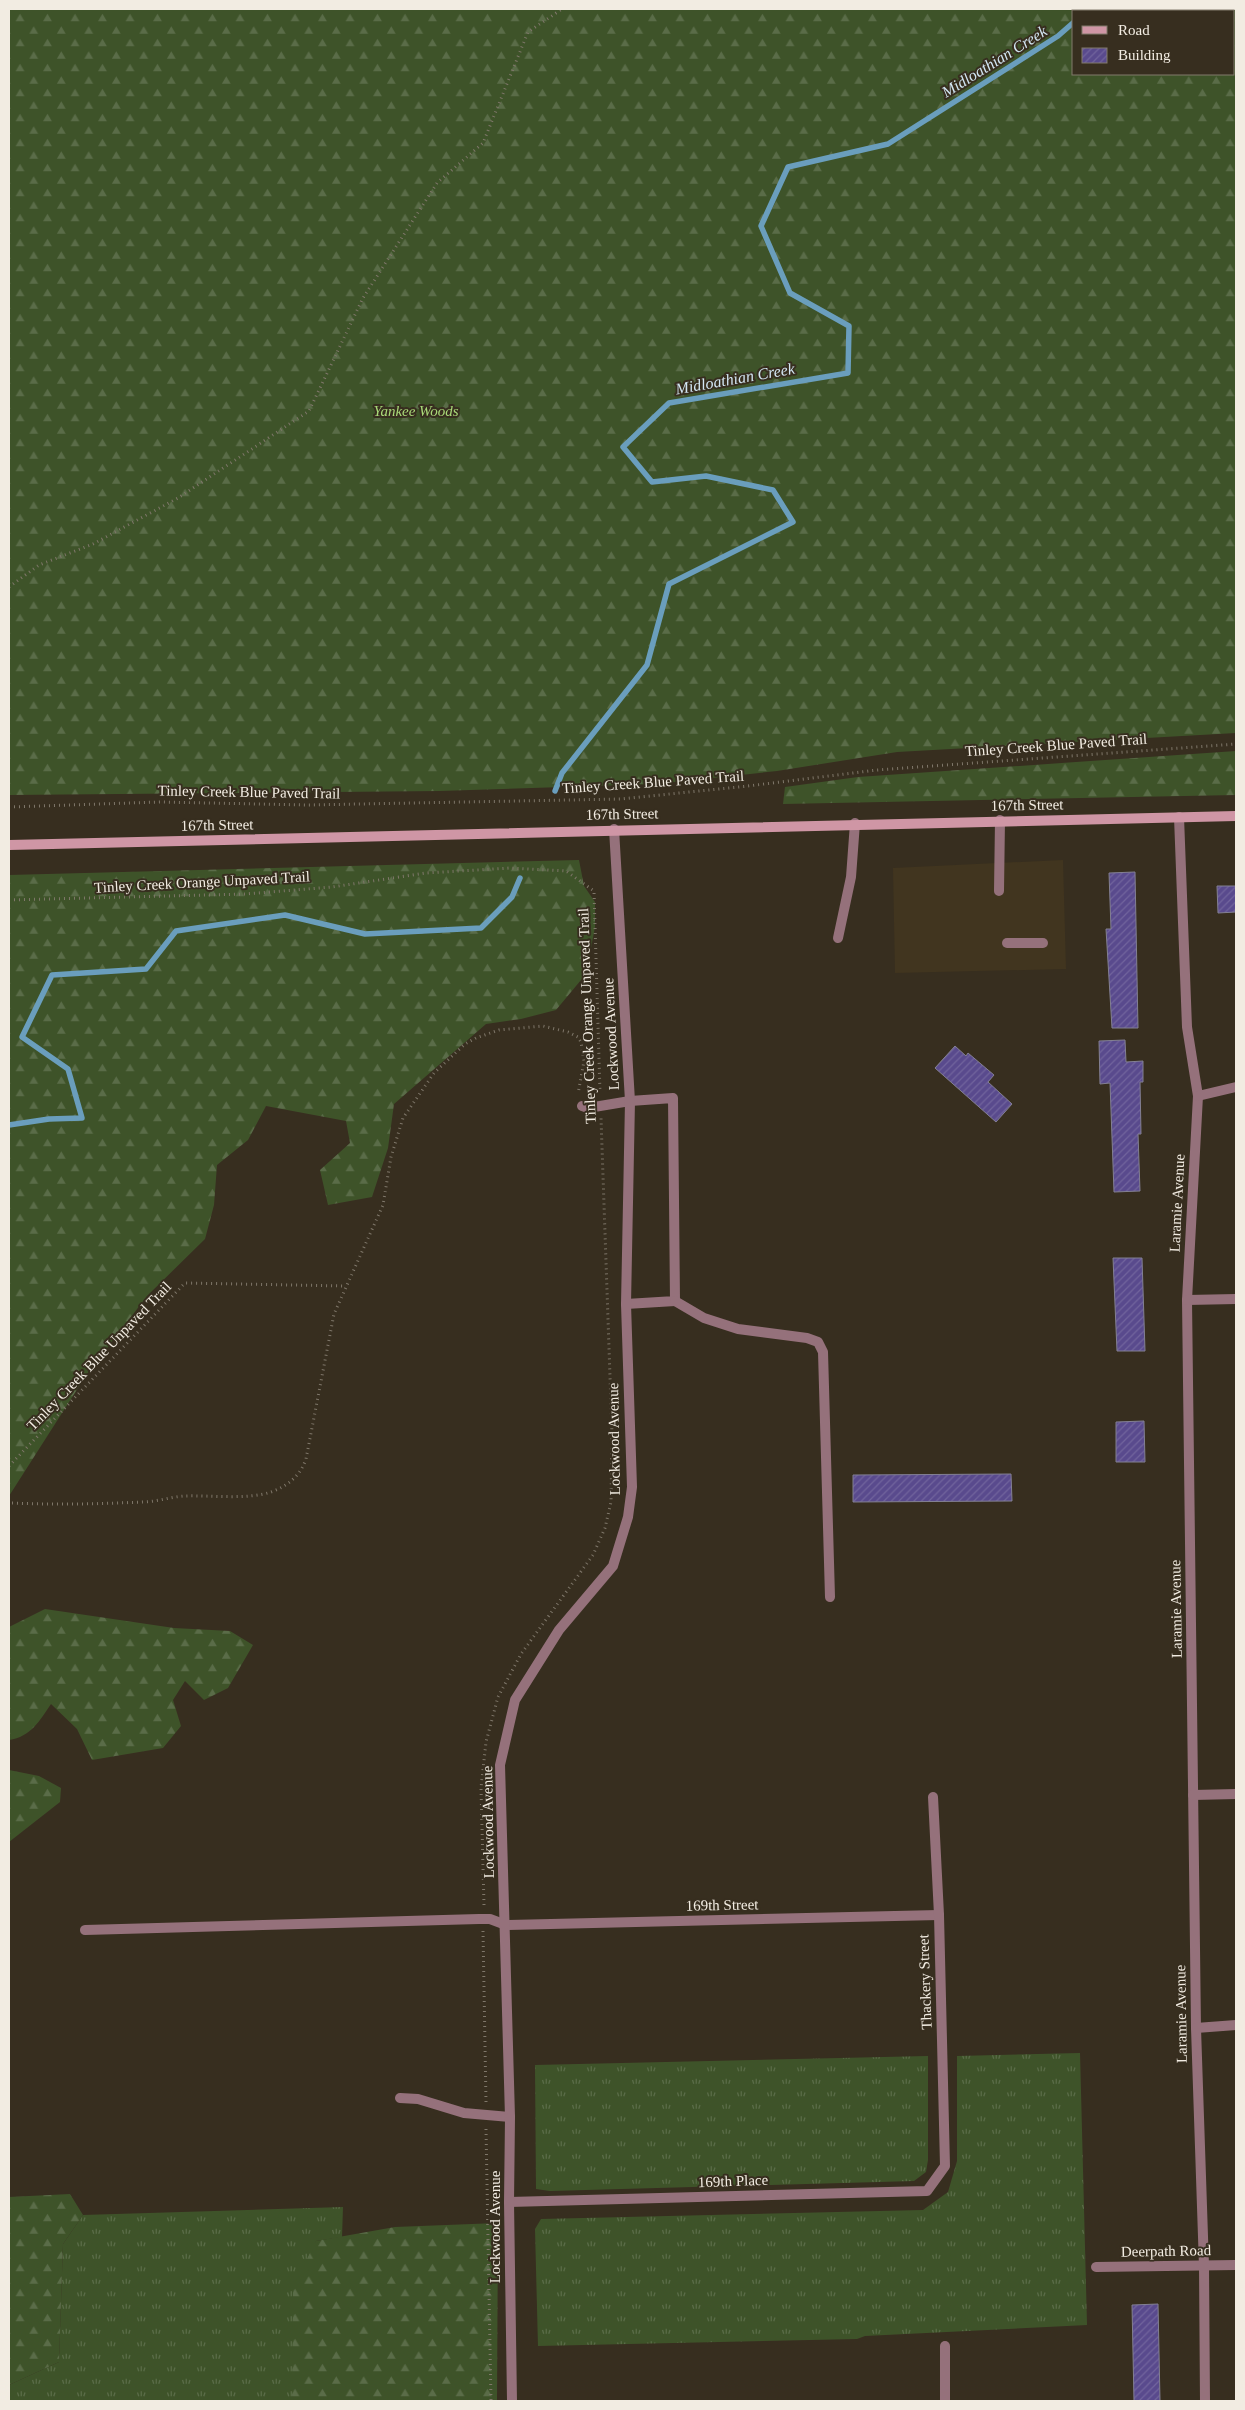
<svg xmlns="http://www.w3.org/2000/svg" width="1245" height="2410" font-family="'Times New Roman',serif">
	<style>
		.built { fill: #41351f }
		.grass { fill: url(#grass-tufts) }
		.forest { fill: url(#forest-firs); fill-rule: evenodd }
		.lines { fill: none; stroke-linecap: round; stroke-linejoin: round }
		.stream { stroke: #6a9ebd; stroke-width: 5.5 }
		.building { fill: url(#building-hatch); stroke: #838093 }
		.path { stroke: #7f776a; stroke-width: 3; stroke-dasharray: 1 4; stroke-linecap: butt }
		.lane { stroke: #95717b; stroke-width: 10 }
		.street { stroke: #95717b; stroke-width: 10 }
		.secondary { stroke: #cf96a5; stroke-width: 10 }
		.labels { text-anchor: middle; stroke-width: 4; stroke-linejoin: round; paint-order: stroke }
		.park-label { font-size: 15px; font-style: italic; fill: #a9d978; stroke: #372e1f }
		.street-label { font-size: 15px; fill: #f2ece2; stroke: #372e1f }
		.water-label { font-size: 16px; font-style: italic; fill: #d3e6f3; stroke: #372e1f }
	</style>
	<defs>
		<pattern id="grass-tufts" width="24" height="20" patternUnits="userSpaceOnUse" patternTransform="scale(1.25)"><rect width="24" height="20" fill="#3e5329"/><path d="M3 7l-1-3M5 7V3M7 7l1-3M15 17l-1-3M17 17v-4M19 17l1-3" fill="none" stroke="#5a6c48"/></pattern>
		<pattern id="forest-firs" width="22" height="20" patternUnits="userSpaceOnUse" patternTransform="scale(1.25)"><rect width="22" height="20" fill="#3e5329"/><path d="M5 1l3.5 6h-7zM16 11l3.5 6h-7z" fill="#5a6c48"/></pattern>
		<pattern id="building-hatch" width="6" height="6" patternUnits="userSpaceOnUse" patternTransform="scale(1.25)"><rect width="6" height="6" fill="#594a8d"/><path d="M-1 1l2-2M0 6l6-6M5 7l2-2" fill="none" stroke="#71649d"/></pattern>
	</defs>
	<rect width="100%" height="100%" fill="#372e1f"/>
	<path class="built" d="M 1063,860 L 1066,969 L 895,973 L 893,868 Z"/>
	<g class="grass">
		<path d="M 1080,2053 L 1087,2325 L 865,2336 L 857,2339 L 538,2346 L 535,2229 L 541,2219 L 923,2210 L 948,2192 L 957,2161 L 957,2056 Z"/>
		<path d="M 928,2056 L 928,2160 L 926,2172 L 914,2181 L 550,2191 L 536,2189 L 535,2065 Z"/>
		<path d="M 343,2207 L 342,2237 L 316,2241 L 292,2401 L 9,2401 L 9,2385 L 59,2362 L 63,2244 L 83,2215 Z"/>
	</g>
	<g class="forest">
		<path d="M 9,9 L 1236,9 L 1236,733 L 897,752 L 777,771 L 656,784 L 439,791 L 9,795 ZM 1074,11 L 1234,11 L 1234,74 L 1074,74 Z"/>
		<path d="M 1236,751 L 1236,795 L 783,804 L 785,787 L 858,777 Z"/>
		<path d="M 579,860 L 584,886 L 595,902 L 595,927 L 586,974 L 556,1010 L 521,1019 L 486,1024 L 394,1104 L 388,1148 L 372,1197 L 328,1205 L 320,1170 L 350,1143 L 346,1121 L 266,1106 L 248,1140 L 217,1165 L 214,1205 L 205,1239 L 147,1296 L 85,1377 L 9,1496 L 9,875 Z"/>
		<path d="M 45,1609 L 174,1628 L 230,1631 L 253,1645 L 228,1688 L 204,1700 L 185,1681 L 173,1700 L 181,1726 L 163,1748 L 92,1760 L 77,1729 L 51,1704 C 40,1720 31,1737 9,1740 L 9,1627 Z"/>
		<path d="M 9,1770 L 39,1776 L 61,1788 L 60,1802 L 9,1842 Z"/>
		<path d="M 70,2194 L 83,2215 L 63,2244 L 59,2362 L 9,2385 L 9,2197 Z"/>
		<path d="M 498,2223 L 497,2401 L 292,2401 L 293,2287 L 316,2241 L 395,2227 Z"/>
	</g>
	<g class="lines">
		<g class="stream">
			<path d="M 1086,11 L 1089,9"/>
			<path d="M 555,791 L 562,773 L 647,665 L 669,584 L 793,522 L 773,490 L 706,476 L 652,482 L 623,447 L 669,403 L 848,373 L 849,326 L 790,293 L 761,226 L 788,167 L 888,144 L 1058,36 L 1074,22"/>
			<path d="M 9,1125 L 49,1119 L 82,1118 L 68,1069 L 22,1037 L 52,975 L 146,969 L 176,931 L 285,915 L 365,934 L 481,928 L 512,897 L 520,878"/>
		</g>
	</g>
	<g class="building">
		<path d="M 1135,872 L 1138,1028 L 1112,1028 L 1106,929 L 1111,929 L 1109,873 Z"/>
		<path d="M 1217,886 L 1236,886 L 1236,912 L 1218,913 Z"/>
		<path d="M 1125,1040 L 1126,1062 L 1143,1061 L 1143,1082 L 1140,1082 L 1141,1134 L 1138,1134 L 1140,1191 L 1114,1192 L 1110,1083 L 1100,1084 L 1099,1041 Z"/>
		<path d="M 955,1046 L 966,1056 L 968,1053 L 994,1075 L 988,1082 L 1012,1104 L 996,1122 L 935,1068 Z"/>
		<path d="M 1113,1258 L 1142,1258 L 1145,1351 L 1117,1351 Z"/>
		<path d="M 1144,1421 L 1145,1462 L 1116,1462 L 1116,1422 Z"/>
		<path d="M 1011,1474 L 1012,1501 L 853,1502 L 853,1475 Z"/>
		<path d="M 1158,2304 L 1160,2401 L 1134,2401 L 1132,2305 Z"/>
	</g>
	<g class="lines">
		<g class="path">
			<path d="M 9,587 L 39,565 L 93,544 L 178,498 L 309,411 L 363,298 L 437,183 L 483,143 L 528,32 L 562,9"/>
			<path d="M 9,807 L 160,802 L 308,805 L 621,799 L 748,786 L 877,770 L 1236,744"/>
			<path d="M 9,900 L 245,894 L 332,887 L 426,873 L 510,868 L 566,871 L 594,891 L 600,1092"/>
			<path d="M 9,1466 L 185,1283 L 346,1286"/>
			<path d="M 12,1503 C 55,1505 99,1504 142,1502 C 156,1502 170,1497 184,1496 C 210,1495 247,1500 271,1492 C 288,1486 300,1476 306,1459 L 334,1314 L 383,1205 L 391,1157 L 403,1118 L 434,1073 L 465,1044 L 476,1038 L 499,1030 L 543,1026 L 568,1032 L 578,1037 L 581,1042 L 584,1061 L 578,1094"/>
			<path d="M 484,1905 L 481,1788 L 486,1742 L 498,1697 L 521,1654 L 593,1555 L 605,1528 L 611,1502 L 612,1434 L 601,1118"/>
			<path d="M 483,1931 L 486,2102"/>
			<path d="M 486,2129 L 491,2401"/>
		</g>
		<g class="lane">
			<path d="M 999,891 L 1000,820"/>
			<path d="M 838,938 L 851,877 L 855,823"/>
			<path d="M 1007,943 L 1043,943"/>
			<path d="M 582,1106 L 588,1108 L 630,1101 L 673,1098 L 675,1301 L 626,1304"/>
			<path d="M 675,1301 L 704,1318 L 738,1329 L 807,1338 L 818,1342 L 823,1352 L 830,1597"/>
			<path d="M 85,1930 L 479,1919 L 490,1919 L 506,1925"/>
			<path d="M 400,2098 L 418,2099 L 464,2113 L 510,2117"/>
		</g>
		<g class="street">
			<path d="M 1179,817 L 1187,1027 L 1198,1096 L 1187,1300 L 1196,2028 L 1204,2266 L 1205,2401"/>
			<path d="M 1198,1096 L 1236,1087"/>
			<path d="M 1187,1300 L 1236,1299"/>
			<path d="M 1193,1795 L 1236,1794"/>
			<path d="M 506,1925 L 939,1915"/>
			<path d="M 1196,2028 L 1236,2025"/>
			<path d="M 509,2202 L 927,2191 L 945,2166 L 939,1915 L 933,1797"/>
			<path d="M 1096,2267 L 1236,2265"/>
			<path d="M 945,2346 L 945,2401"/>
			<path d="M 512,2401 L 509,2202 L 510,2117 L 500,1765 L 515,1700 L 559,1630 L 613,1566 L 628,1517 L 632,1487 L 626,1304 L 630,1101 L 614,829"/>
		</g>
		<path class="secondary" d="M 9,845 L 1236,816"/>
	</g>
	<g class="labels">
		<g class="park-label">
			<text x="416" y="416">Yankee Woods</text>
		</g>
		<g class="street-label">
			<text transform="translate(1056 745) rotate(-4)" y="5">Tinley Creek Blue Paved Trail</text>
			<text transform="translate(653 782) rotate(-4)" y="5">Tinley Creek Blue Paved Trail</text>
			<text transform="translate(249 792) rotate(1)" y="5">Tinley Creek Blue Paved Trail</text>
			<text transform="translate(1027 805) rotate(-1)" y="5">167th Street</text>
			<text transform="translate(622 814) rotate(-1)" y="5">167th Street</text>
			<text transform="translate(217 825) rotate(-1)" y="5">167th Street</text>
			<text transform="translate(202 882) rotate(-3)" y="5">Tinley Creek Orange Unpaved Trail</text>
			<text transform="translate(587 1016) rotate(-92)" y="5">Tinley Creek Orange Unpaved Trail</text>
			<text transform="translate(611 1034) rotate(-93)" y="5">Lockwood Avenue</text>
			<text transform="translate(1177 1203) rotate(-87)" y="5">Laramie Avenue</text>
			<text transform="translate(99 1356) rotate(-46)" y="5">Tinley Creek Blue Unpaved Trail</text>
			<text transform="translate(614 1439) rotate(-91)" y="5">Lockwood Avenue</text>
			<text transform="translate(1176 1609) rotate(-91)" y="5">Laramie Avenue</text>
			<text transform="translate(488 1822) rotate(-91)" y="5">Lockwood Avenue</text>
			<text transform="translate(722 1905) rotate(-1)" y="5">169th Street</text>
			<text transform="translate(925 1982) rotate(-92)" y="5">Thackery Street</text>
			<text transform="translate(1181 2014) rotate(-91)" y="5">Laramie Avenue</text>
			<text transform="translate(733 2181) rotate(-2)" y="5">169th Place</text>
			<text transform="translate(495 2227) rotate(-90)" y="5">Lockwood Avenue</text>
			<text transform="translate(1166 2251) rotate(-1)" y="5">Deerpath Road</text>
		</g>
		<g class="water-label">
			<text transform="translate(994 61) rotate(-32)" y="6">Midloathian Creek</text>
			<text transform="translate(735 378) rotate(-10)" y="6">Midloathian Creek</text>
		</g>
	</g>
	<rect width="1245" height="2410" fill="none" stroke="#f2ece2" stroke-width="20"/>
	<rect x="1072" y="10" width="162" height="65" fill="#372e1f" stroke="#827a6d"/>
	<rect x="1082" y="26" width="25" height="8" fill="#cf96a5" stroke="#827a6d"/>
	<text x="1118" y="35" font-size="15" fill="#f2ece2">Road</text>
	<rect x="1082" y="48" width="25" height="15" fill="url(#building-hatch)" stroke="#827a6d"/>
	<text x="1118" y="60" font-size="15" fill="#f2ece2">Building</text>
</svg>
